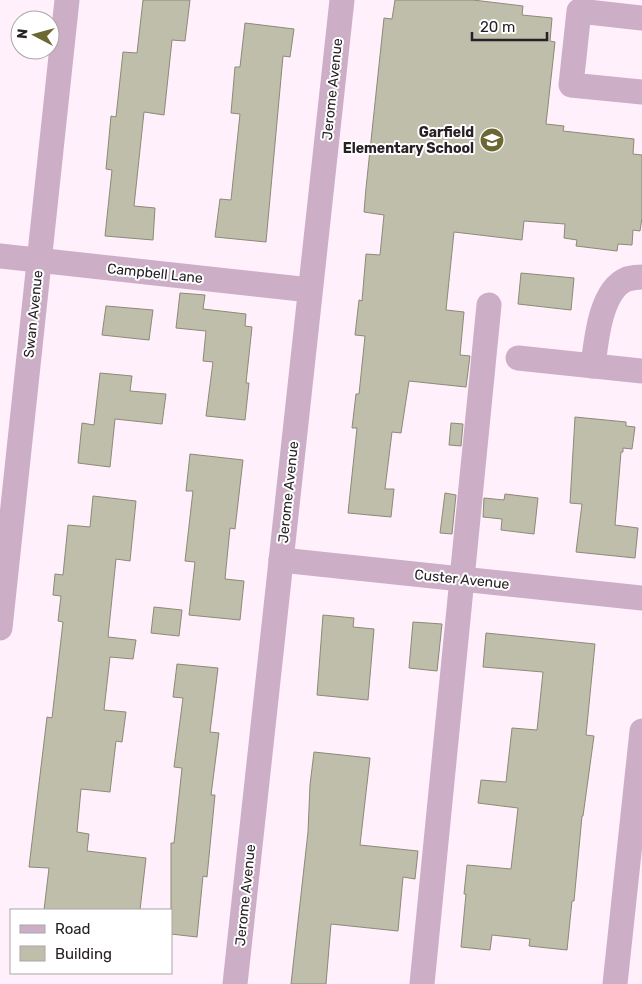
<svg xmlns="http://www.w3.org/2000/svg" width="642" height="984" font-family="Rubik,sans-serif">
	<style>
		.building { fill: #bfbeaa; stroke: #8b8a77 }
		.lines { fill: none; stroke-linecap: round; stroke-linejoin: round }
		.minor { stroke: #cdaec7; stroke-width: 25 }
		.labels { text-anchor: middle; stroke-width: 4; stroke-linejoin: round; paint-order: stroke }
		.street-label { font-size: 14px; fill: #272126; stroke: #fff }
		.poi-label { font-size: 14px; font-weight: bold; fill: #272126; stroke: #fff; text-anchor: end }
	</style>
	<rect width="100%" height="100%" fill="#fff0fc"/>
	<g class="building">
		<path d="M 143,0 L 190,0 L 185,41 L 172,40 L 164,115 L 144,112 L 134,206 L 155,208 L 153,240 L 105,236 L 112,170 L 106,169 L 111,116 L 116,117 L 123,52 L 137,53 Z"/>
		<path d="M 395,0 L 473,0 L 523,6 L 522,15 L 552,18 L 550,41 L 555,42 L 546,124 L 564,126 L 563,131 L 634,139 L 633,154 L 642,155 L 642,218 L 640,231 L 633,230 L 632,245 L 618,244 L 617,251 L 576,246 L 577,240 L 564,238 L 565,224 L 524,221 L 522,240 L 454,232 L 446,310 L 464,312 L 460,355 L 470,356 L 466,387 L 409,381 L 401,433 L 392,432 L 385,489 L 394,489 L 391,517 L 348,513 L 357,428 L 352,428 L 356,394 L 359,394 L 365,336 L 355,335 L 359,300 L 362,301 L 366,254 L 380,255 L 384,215 L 364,212 L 366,188 L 384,18 L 392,19 Z"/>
		<path d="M 245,23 L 294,29 L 290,57 L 283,56 L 266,242 L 215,237 L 220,199 L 231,200 L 240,114 L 231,113 L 235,67 L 240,67 Z"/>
		<path d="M 521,273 L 574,278 L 571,310 L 518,304 Z"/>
		<path d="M 180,293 L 205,295 L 203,309 L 246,314 L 245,326 L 252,327 L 246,383 L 249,383 L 245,420 L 206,416 L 213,362 L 203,361 L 206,331 L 176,328 Z"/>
		<path d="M 106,306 L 153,310 L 149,340 L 102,335 Z"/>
		<path d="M 100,373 L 132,376 L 130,391 L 166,394 L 162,424 L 115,419 L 110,467 L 78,463 L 82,423 L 94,425 Z"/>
		<path d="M 575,417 L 626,422 L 626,426 L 635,427 L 632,449 L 623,448 L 623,452 L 621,452 L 615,525 L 638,528 L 635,558 L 576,552 L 582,504 L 570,503 Z"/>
		<path d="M 451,423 L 463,424 L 461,446 L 449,445 Z"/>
		<path d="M 190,454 L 243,460 L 235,529 L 230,528 L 225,579 L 244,581 L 240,620 L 189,615 L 195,562 L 185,561 L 193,491 L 186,491 Z"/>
		<path d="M 445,493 L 456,495 L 452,534 L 440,533 Z"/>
		<path d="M 505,494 L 538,498 L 534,534 L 501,530 L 502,519 L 483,517 L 484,498 L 504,500 Z"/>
		<path d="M 93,496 L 136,501 L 130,561 L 116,559 L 108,637 L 136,640 L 133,659 L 110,657 L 104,710 L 126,712 L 122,742 L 116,741 L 110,792 L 81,789 L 77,832 L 89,834 L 87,851 L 146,858 L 140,910 L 44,910 L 49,868 L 29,867 L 47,717 L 52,718 L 63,622 L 58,621 L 61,596 L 53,595 L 55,574 L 63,575 L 68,525 L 90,527 Z"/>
		<path d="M 154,607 L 182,610 L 179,636 L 151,633 Z"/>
		<path d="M 323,615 L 354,618 L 353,627 L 374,629 L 368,700 L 317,695 Z"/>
		<path d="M 413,622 L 442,624 L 437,671 L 409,668 Z"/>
		<path d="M 486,633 L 595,644 L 586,735 L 594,736 L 583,816 L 582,816 L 574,901 L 572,901 L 567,950 L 529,946 L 530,939 L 492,935 L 490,950 L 461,947 L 466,894 L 464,894 L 467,865 L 511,869 L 518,808 L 478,803 L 481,780 L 506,782 L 512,728 L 537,730 L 543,672 L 483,667 Z"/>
		<path d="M 177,664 L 218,668 L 210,732 L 219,733 L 211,795 L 215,795 L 207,877 L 203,876 L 197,937 L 171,934 L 171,843 L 174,843 L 182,768 L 174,767 L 183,698 L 173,697 Z"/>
		<path d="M 314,752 L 370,758 L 360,845 L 418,851 L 415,879 L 403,877 L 398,931 L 331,924 L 326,984 L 291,984 L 308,832 L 310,785 Z"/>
	</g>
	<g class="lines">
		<g class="minor">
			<path d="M 642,18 L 579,11 L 571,85 L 642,92"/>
			<path d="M 0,256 L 310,290"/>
			<path d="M 518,358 L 642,371"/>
			<path d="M 593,366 C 596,342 600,290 627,279 C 631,278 637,277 642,277"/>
			<path d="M 281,560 L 642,598"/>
			<path d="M 0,628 L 67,0"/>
			<path d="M 235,984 L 342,0"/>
			<path d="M 422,984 L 489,305"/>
			<path d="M 615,984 L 642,731"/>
		</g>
	</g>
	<defs>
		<symbol id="school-disc" viewBox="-11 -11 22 22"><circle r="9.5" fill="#6c6733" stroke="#fff"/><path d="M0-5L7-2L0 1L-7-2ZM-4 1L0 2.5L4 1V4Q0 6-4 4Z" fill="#fff"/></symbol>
	</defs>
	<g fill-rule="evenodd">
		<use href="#school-disc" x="478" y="126" width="28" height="28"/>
	</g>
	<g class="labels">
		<g class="street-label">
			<text transform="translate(332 89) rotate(-84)" y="5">Jerome Avenue</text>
			<text transform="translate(155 273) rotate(6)" y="5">Campbell Lane</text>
			<text transform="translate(33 314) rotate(-84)" y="5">Swan Avenue</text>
			<text transform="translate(288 492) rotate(-84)" y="5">Jerome Avenue</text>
			<text transform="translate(462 579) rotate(6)" y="5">Custer Avenue</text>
			<text transform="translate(245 895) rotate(-84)" y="5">Jerome Avenue</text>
		</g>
		<g class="poi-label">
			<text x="474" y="137">Garfield<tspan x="474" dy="16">Elementary School</tspan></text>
		</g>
	</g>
	<rect x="10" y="909" width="162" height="65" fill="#ffffff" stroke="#a9a6a8"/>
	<rect x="20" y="925" width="25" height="8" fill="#cdaec7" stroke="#a9a6a8"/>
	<text x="55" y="934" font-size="15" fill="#272126">Road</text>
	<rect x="20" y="946" width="25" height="15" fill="#bfbeaa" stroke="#a9a6a8"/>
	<text x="55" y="959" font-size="15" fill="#272126">Building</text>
	<g transform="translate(35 35) rotate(276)"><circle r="24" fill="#ffffff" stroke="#a9a6a8"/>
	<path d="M0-4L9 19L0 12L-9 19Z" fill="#6c6733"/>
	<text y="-8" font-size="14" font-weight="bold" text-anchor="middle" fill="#272126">N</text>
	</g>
	<path d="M472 32v8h75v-8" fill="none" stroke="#272126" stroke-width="2.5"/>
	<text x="480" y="32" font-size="15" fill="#272126" stroke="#ffffff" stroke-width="4" paint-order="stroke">20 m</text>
</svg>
